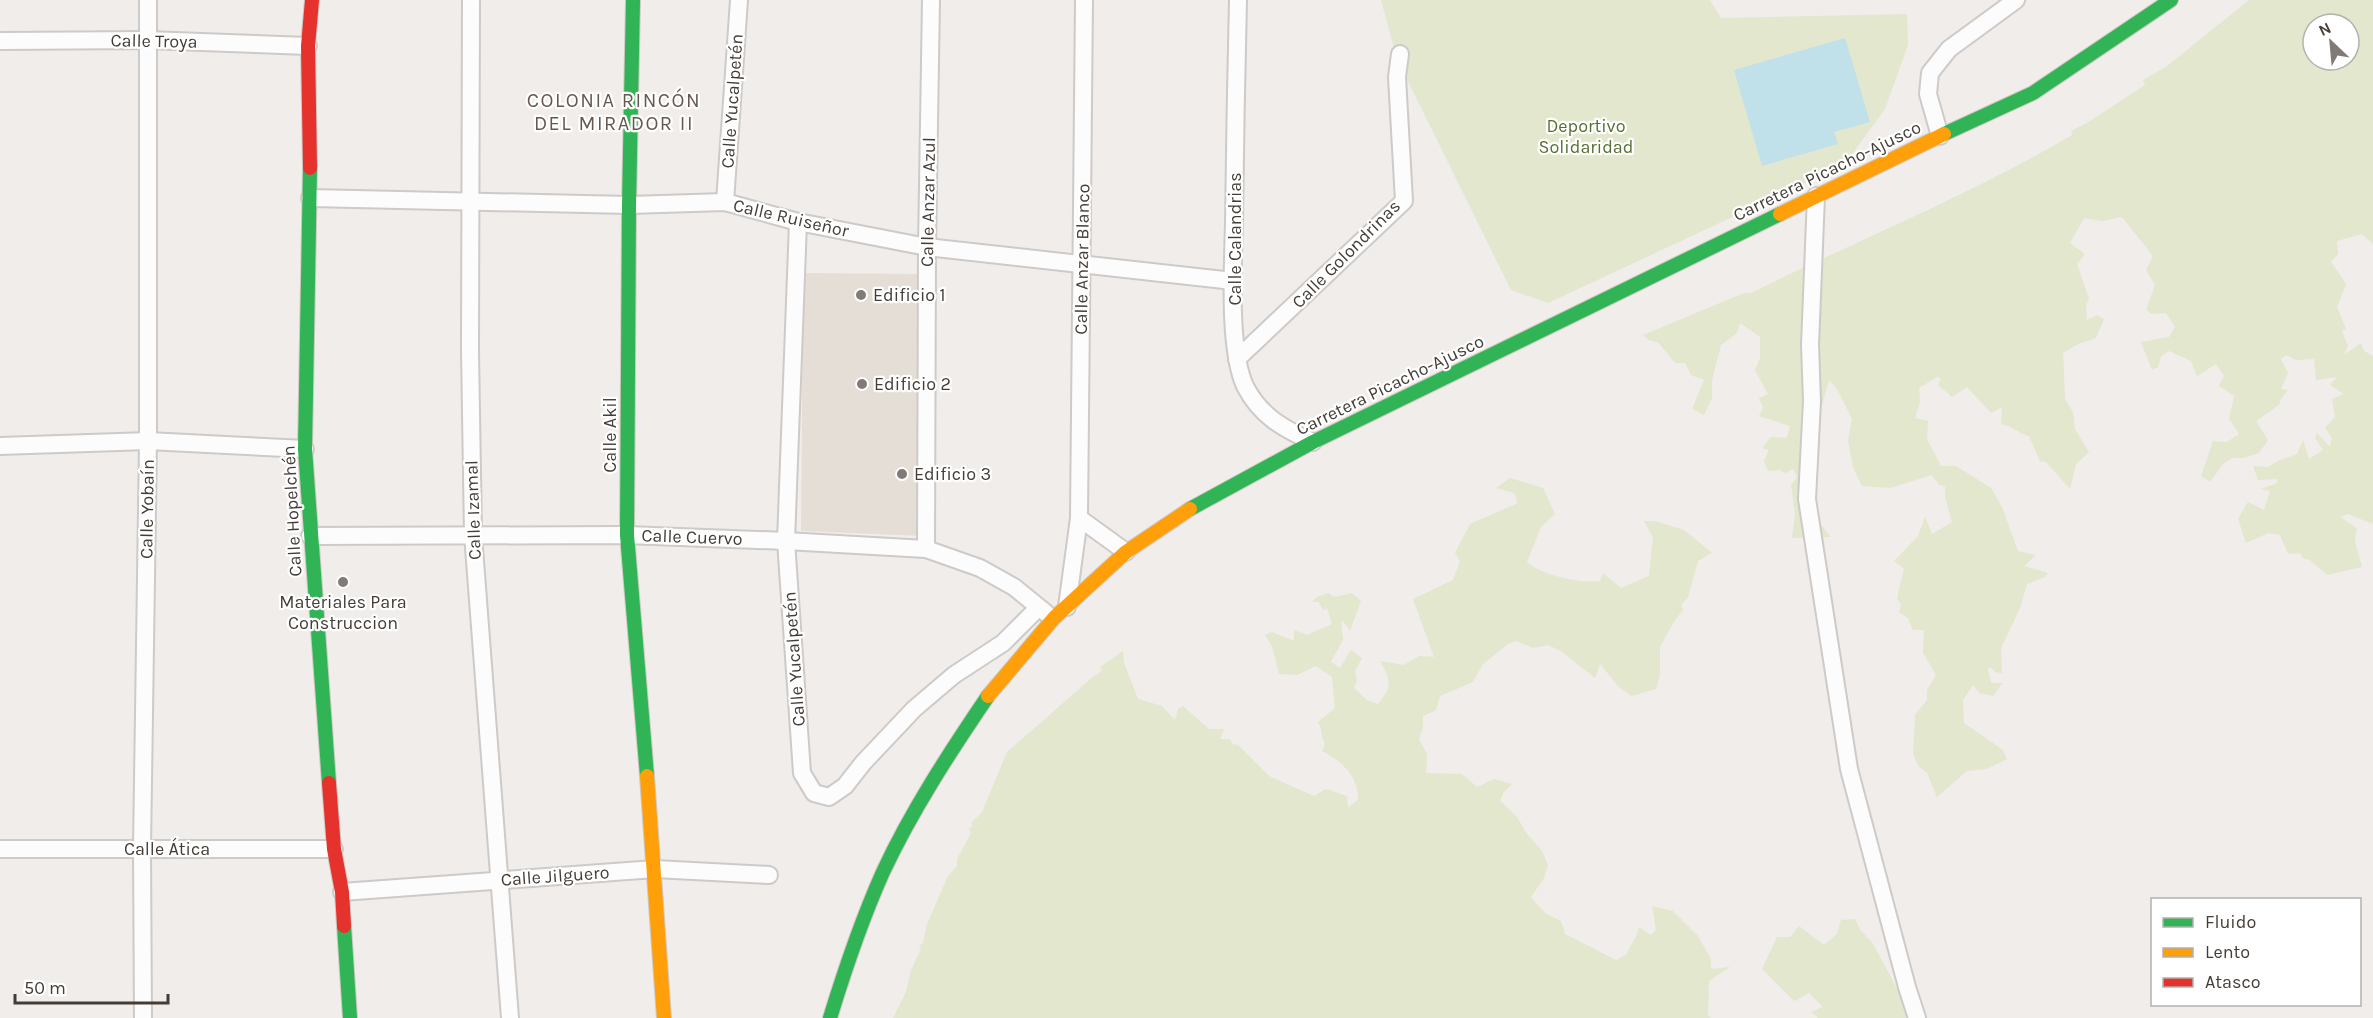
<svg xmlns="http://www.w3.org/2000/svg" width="2373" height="1018" font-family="Karla,sans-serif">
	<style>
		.education { fill: #e5ded6 }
		.green { fill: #e2e7cd; fill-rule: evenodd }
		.water { fill: #c0e1e9 }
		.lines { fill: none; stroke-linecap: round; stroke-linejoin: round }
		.street-casing { stroke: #cdcac8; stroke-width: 20 }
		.fast-casing { stroke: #cfc9c3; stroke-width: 16 }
		.slow-casing { stroke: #cfc9c3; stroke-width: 16 }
		.jam-casing { stroke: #cfc9c3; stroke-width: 16 }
		.street { stroke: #fdfcfc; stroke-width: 16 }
		.fast { stroke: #30b455; stroke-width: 14 }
		.slow { stroke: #ff9f0a; stroke-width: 14 }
		.jam { stroke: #e5322d; stroke-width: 14 }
		.poi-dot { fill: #807b76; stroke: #fff; stroke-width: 2 }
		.labels { text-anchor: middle; stroke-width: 4.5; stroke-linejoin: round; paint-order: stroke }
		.street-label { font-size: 18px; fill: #443d37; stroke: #fff }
		.park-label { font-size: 18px; fill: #567031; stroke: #fff }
		.poi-label { font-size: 18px; fill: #443d37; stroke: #fff; text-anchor: start }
		.neighbourhood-label { font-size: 20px; letter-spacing: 1.5px; fill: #665850; stroke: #fff }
	</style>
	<rect width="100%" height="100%" fill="#f0edea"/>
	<path class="education" d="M 803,273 L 920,274 L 924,536 L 801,531 Z"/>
	<g class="green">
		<path d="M 1381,0 L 1710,0 L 1721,18 L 1907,14 L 1908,45 L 1885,109 L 1844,165 L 1548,303 L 1511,290 L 1397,59 Z"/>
		<path d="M 2249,0 L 2373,0 L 2373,244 L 2362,234 L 2337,241 L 2338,254 L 2331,262 L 2346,284 L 2337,307 L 2346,329 L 2342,331 L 2348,346 L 2344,355 L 2361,343 L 2364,351 L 2373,356 L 2373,524 L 2348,514 L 2340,517 L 2357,528 L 2355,541 L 2362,567 L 2327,575 L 2310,560 L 2302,558 L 2300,553 L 2288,554 L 2280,535 L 2268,533 L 2246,543 L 2238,519 L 2248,502 L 2264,510 L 2270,491 L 2260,489 L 2276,484 L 2278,479 L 2258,480 L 2253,466 L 2268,467 L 2278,461 L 2297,454 L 2303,440 L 2309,459 L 2323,450 L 2315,438 L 2317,433 L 2330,447 L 2332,438 L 2325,428 L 2335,417 L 2332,399 L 2344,394 L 2330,385 L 2337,377 L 2316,380 L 2314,359 L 2296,360 L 2286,355 L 2281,359 L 2288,373 L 2281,389 L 2288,390 L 2281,399 L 2279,405 L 2256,421 L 2268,440 L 2259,453 L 2243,458 L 2232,458 L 2223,464 L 2210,482 L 2201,476 L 2213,441 L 2227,442 L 2239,434 L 2229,419 L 2234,396 L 2219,386 L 2224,376 L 2216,364 L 2197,376 L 2191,361 L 2169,351 L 2161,356 L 2158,367 L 2152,370 L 2141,342 L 2169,337 L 2175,327 L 2166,313 L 2152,314 L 2146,310 L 2155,285 L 2146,270 L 2153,256 L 2122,217 L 2102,221 L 2084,218 L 2070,243 L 2085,254 L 2077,264 L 2089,299 L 2086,305 L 2087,320 L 2097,315 L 2104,319 L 2096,338 L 2078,344 L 2063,353 L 2065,399 L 2073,412 L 2075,429 L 2089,452 L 2076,464 L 2070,489 L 2046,462 L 2040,461 L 2029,436 C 2018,433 2012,426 2001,424 L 2002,407 L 1991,413 L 1967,387 L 1952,397 L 1938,385 L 1941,379 L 1937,377 L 1919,388 L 1920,402 L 1915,418 L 1928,421 L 1927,439 L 1941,466 L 1956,466 L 1991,488 L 2002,507 L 2018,551 L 2036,555 L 2024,566 L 2048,573 L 2045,577 L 2027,584 L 2020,608 L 2001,648 L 2002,673 L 1995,672 L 1990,667 L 1988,669 L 1991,683 L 2003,683 L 1993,696 L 1979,693 L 1973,685 L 1963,700 L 1964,723 L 2003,750 L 2007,759 L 1987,769 L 1967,771 L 1937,797 L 1927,773 L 1918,766 L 1913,753 L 1915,715 L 1927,700 L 1927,690 L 1936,675 L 1923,653 L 1924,630 L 1913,630 L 1908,618 L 1899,612 L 1901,605 L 1897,598 L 1904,569 L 1894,561 L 1918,536 L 1925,517 L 1932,534 L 1952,522 L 1945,497 L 1945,486 L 1939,485 L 1932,475 L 1890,488 L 1862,486 L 1853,467 L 1848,441 L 1852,419 L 1837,389 L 1829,380 L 1816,427 L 1813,520 L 1822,526 L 1831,537 L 1792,538 L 1795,514 L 1791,485 L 1797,477 L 1793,469 L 1785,473 L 1779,470 L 1768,471 L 1764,461 L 1769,450 L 1762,448 L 1771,437 L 1787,438 L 1790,426 L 1759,416 L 1763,407 L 1759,398 L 1768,394 L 1755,370 L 1760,358 L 1760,337 L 1740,323 L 1737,333 L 1721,345 L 1712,380 L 1712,398 L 1704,415 L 1692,409 L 1704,380 L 1691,375 L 1685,363 L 1675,363 L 1659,343 L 1649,340 L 1643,335 L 1744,293 L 1751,293 C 1858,240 1969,196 2072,135 L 2071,131 L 2087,123 L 2145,85 L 2143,80 L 2166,67 ZM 2313,24 L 2349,24 L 2349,60 L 2313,60 Z"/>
		<path d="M 1510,478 L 1543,488 L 1555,514 L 1541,527 L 1527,562 C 1540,575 1582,584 1600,581 L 1603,573 L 1621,588 L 1649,576 L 1653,537 L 1644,521 L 1655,521 L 1684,530 L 1712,553 L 1698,561 L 1688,597 L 1681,605 L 1683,610 L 1673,623 L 1660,647 L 1660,675 L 1656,689 L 1631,696 L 1619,687 L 1600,664 L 1595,678 L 1561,651 L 1548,645 L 1533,648 L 1516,641 L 1508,644 L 1483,664 L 1473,682 L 1440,696 L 1436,710 L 1423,716 L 1423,728 L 1419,739 L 1427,754 L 1426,773 L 1462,774 L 1477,787 L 1494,779 L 1512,784 L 1504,792 L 1500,801 L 1517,817 L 1527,834 L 1542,851 L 1548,865 L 1544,878 L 1531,897 L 1545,913 L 1561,921 L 1565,934 L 1616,960 L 1627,954 C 1630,944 1637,938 1639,927 L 1651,935 L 1656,930 L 1652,906 L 1673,911 L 1698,936 L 1711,959 L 1711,969 L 1730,967 L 1709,981 L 1708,1016 L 1711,1018 L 893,1018 L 906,992 L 911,970 L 921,949 L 919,945 L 923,943 L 927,924 L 948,876 L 957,866 L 957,859 L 971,833 L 969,828 L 973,826 L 971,823 L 982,812 L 1007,752 L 1094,676 L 1102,671 L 1100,667 L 1123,651 L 1124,663 L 1138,699 L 1162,706 L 1175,720 L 1178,709 L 1183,706 L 1209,729 L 1224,729 L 1220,739 L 1230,739 L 1232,744 L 1238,745 L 1269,776 L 1314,796 L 1326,789 L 1347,796 L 1348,807 L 1358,800 C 1359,777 1342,761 1322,751 L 1325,744 C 1320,736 1323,729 1318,722 L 1335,708 L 1332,677 L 1316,666 L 1297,675 L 1279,674 L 1272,646 L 1265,635 L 1272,632 L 1294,641 L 1294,630 L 1307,635 L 1332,624 L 1327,608 L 1323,610 L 1319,602 L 1312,602 L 1317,597 L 1328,593 L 1334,597 L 1352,593 L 1361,601 L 1350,631 L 1343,621 L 1341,623 L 1343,640 L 1331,662 L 1340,668 L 1351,650 L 1362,658 L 1355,671 L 1357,680 L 1354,688 L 1367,700 L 1378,704 C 1393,686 1391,681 1380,661 L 1404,665 L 1419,656 L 1434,657 L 1413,599 L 1453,580 L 1460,561 L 1455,553 L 1470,524 L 1518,503 L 1514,493 L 1496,488 Z"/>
		<path d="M 1855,919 L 1861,931 L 1872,942 L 1913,1018 L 1818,1018 L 1811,1012 L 1823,1007 L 1809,993 L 1794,1001 L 1762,969 L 1777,937 L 1790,937 L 1799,926 L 1824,945 L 1837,934 L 1841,920 Z"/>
	</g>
	<path class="water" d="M 1845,38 L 1870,122 L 1834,132 L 1838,144 L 1762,166 L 1734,70 Z"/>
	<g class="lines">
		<defs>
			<g id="street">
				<path d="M 471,0 L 470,351 L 473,535 L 510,1018"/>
				<path d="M 1238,0 C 1236,74 1235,149 1234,223 C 1233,265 1228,349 1245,386 C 1260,416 1284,429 1313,442"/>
				<path d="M 0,41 L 147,40 L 308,46"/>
				<path d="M 1940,136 L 1928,94 L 1930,73 L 1949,49 L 2016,0"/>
				<path d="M 1816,196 L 1810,345 L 1812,401 L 1807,499 L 1849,769 L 1907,987 L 1917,1018"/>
				<path d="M 310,198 L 629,205 L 725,202 L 798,222 L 927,247 L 1233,281"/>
				<path d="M 725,202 L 739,0"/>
				<path d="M 798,222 L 786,541 L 802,773 L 814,793 L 829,797 L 845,786 L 863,763 L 914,709 L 954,675 L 1003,643 L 1038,608"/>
				<path d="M 1237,359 L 1404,201 L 1397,77 L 1400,54"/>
				<path d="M 0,446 L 148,441 L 305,449"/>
				<path d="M 1079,518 L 1126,552"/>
				<path d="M 310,536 L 627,535 L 786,541 L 926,549 L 980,568 L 1014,587 L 1046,613"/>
				<path d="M 926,549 L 927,247 L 931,0"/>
				<path d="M 1067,607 L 1079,518 L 1084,0"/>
				<path d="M 0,849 L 334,849"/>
				<path d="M 342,892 L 655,869 L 769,875"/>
				<path d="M 143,1018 L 142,849 L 148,441 L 148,0"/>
			</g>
			<g id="fast">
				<path d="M 633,0 L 629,205 L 627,535 L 647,776"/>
				<path d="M 1944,134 L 2033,93 L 2171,0"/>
				<path d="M 310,168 L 305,449 L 329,783"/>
				<path d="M 1190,509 L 1313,442 L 1780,214"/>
				<path d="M 344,926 L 350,1018"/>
				<path d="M 830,1018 C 845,969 862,919 883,872 C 912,810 950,752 988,696"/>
			</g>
			<g id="slow">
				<path d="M 1780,214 L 1944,134"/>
				<path d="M 988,696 L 1054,618 L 1126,552 L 1190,509"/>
				<path d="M 647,776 L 664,1018"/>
			</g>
			<g id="jam">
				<path d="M 310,168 L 308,46 L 312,0"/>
				<path d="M 329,783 L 334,849 L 342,892 L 344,926"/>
			</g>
		</defs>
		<use href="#street" class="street-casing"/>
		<use href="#fast" class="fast-casing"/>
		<use href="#slow" class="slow-casing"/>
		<use href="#jam" class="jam-casing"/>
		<use href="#street" class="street"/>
		<use href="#fast" class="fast"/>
		<use href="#slow" class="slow"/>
		<use href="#jam" class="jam"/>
	</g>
	<g class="poi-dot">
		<circle cx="861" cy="295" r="6"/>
		<circle cx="862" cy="384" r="6"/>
		<circle cx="902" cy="474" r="6"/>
		<circle cx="343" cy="582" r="6"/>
	</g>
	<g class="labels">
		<g class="street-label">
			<text transform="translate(154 41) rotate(1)" y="6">Calle Troya</text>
			<text transform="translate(732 101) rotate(-86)" y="6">Calle Yucalpetén</text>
			<text transform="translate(1827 171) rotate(-26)" y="6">Carretera Picacho-Ajusco</text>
			<text transform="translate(928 202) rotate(-89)" y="6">Calle Anzar Azul</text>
			<text transform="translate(791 218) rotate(13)" y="6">Calle Ruiseñor</text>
			<text transform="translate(1235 239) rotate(-90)" y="6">Calle Calandrias</text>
			<text transform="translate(1346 254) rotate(-45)" y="6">Calle Golondrinas</text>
			<text transform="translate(1082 259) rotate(-89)" y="6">Calle Anzar Blanco</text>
			<text transform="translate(1390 385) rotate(-26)" y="6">Carretera Picacho-Ajusco</text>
			<text transform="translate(610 435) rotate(-90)" y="6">Calle Akil</text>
			<text transform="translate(147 509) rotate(-89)" y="6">Calle Yobaín</text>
			<text transform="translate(473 510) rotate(-92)" y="6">Calle Izamal</text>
			<text transform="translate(292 511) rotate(-93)" y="6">Calle Hopelchén</text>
			<text transform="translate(692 537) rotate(2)" y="6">Calle Cuervo</text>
			<text transform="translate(794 659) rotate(-94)" y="6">Calle Yucalpetén</text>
			<text x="167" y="855">Calle Ática</text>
			<text transform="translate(555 876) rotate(-4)" y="6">Calle Jilguero</text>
		</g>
		<g class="park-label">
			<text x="1586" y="132">Deportivo<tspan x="1586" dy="21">Solidaridad</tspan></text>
		</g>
		<g class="poi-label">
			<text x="873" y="301">Edificio 1</text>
			<text x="874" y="390">Edificio 2</text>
			<text x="914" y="480">Edificio 3</text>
			<text x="343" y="608" text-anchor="middle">Materiales Para<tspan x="343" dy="21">Construccion</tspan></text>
		</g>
		<g class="neighbourhood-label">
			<text x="614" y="107">COLONIA RINCÓN<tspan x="614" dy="23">DEL MIRADOR II</tspan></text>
		</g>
	</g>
	<rect x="2151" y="898" width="210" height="108" fill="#ffffff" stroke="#b4b1af" stroke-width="1.5"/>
	<rect x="2163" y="918" width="30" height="9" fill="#30b455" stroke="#b4b1af" stroke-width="1.5"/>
	<text x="2205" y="928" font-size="18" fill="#443d37">Fluido</text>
	<rect x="2163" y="948" width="30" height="9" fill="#ff9f0a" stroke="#b4b1af" stroke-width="1.5"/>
	<text x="2205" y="958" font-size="18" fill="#443d37">Lento</text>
	<rect x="2163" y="978" width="30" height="9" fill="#e5322d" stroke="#b4b1af" stroke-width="1.5"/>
	<text x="2205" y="988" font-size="18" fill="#443d37">Atasco</text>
	<g transform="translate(2331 42) rotate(334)"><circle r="28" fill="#ffffff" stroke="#b4b1af" stroke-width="1.5"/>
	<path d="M0-4.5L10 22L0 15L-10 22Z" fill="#807b76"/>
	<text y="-9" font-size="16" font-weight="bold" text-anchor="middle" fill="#443d37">N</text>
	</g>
	<path d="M15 994v9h153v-9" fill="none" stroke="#443d37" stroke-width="3"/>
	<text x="24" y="994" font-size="18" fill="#443d37" stroke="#ffffff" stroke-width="4.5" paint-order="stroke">50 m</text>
</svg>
